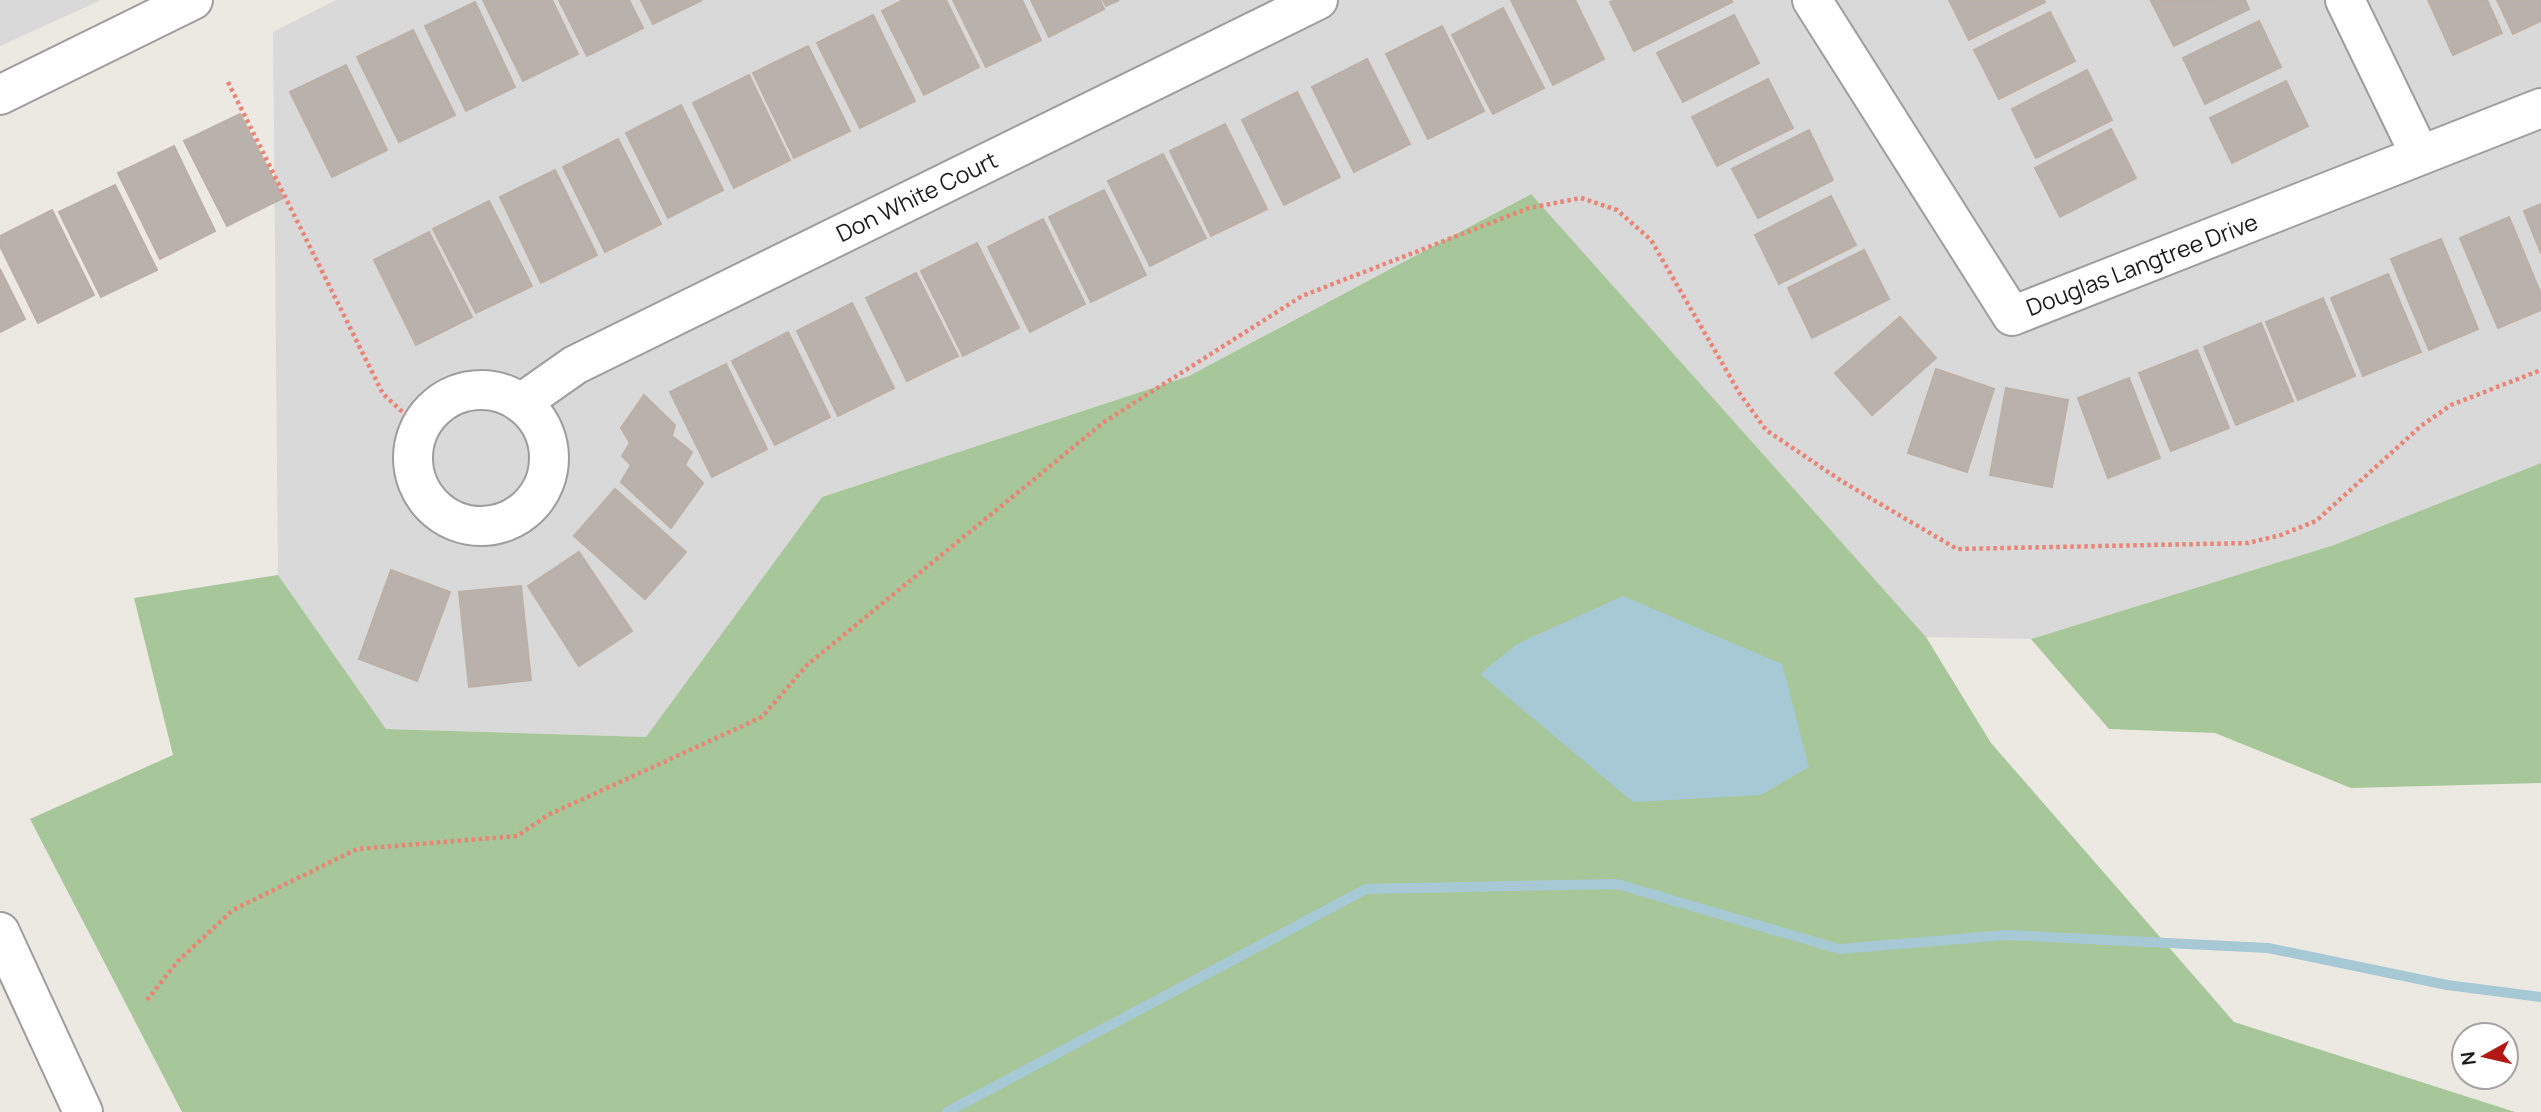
<svg xmlns="http://www.w3.org/2000/svg" width="2541" height="1112" font-family="Manrope,sans-serif">
	<style>
		.residential { fill: #d9d9d9 }
		.forest { fill: #a7c79b }
		.water { fill: #a7c9d5 }
		.lines { fill: none; stroke-linecap: round; stroke-linejoin: round }
		.stream { stroke: #a7c9d5; stroke-width: 10 }
		.building { fill: #b9b2ac; stroke: #bcb0a6; stroke-width: 2 }
		.minor-casing { stroke: #9d9d9d; stroke-width: 42 }
		.path { stroke: #ea8475; stroke-width: 4.5; stroke-dasharray: 3.5 3.5; stroke-linecap: butt }
		.minor { stroke: #fff; stroke-width: 38 }
		.labels { text-anchor: middle; stroke-width: 5; stroke-linejoin: round; paint-order: stroke }
		.street-label { font-size: 23px; fill: #1c1c1c; stroke: #fff }
	</style>
	<rect width="100%" height="100%" fill="#ece9e2"/>
	<g class="residential">
		<path d="M 0,0 L 101,0 L 0,46 Z"/>
		<path d="M 336,0 L 2541,0 L 2541,463 L 2334,545 L 2031,639 L 1926,637 L 1530,194 L 1189,376 L 822,497 L 646,737 L 386,729 L 278,575 L 273,32 Z"/>
	</g>
	<g class="forest">
		<path d="M 1531,194 L 1926,637 L 1991,743 L 2234,1022 L 2515,1112 L 182,1112 L 30,819 L 173,755 L 134,598 L 278,575 L 386,729 L 646,737 L 822,497 L 1189,376 Z"/>
		<path d="M 2541,463 L 2541,783 L 2351,788 L 2215,733 L 2109,729 L 2031,639 L 2334,545 Z"/>
	</g>
	<path class="water" d="M 1623,596 L 1782,664 L 1809,767 L 1761,795 L 1633,802 L 1480,674 L 1517,644 Z"/>
	<g class="lines">
		<path class="stream" d="M 947,1112 L 1366,889 L 1617,884 L 1839,949 L 2007,935 L 2268,948 L 2447,985 L 2541,997"/>
	</g>
	<g class="building">
		<path d="M 483,0 L 552,0 L 578,54 L 523,81 Z"/>
		<path d="M 559,0 L 629,0 L 643,28 L 587,56 Z"/>
		<path d="M 641,0 L 702,0 L 653,24 Z"/>
		<path d="M 903,0 L 946,0 L 979,67 L 924,95 L 882,11 Z"/>
		<path d="M 953,0 L 1022,0 L 1041,40 L 986,67 Z"/>
		<path d="M 1031,0 L 1100,0 L 1104,9 L 1049,37 Z"/>
		<path d="M 1103,0 L 1119,0 L 1106,6 Z"/>
		<path d="M 1511,0 L 1575,0 L 1604,59 L 1553,85 Z"/>
		<path d="M 1615,0 L 1731,0 L 1732,2 L 1634,51 L 1610,2 Z"/>
		<path d="M 1949,0 L 2044,0 L 2045,2 L 1969,40 Z"/>
		<path d="M 2245,0 L 2249,9 L 2174,46 L 2151,1 Z"/>
		<path d="M 2428,0 L 2487,0 L 2502,33 L 2453,55 Z"/>
		<path d="M 2497,0 L 2541,0 L 2541,21 L 2513,34 Z"/>
		<path d="M 475,2 L 515,87 L 466,111 L 425,26 Z"/>
		<path d="M 1503,8 L 1544,88 L 1493,114 L 1452,35 Z"/>
		<path d="M 2050,12 L 2075,61 L 1999,99 L 1974,50 Z"/>
		<path d="M 873,15 L 915,101 L 860,128 L 817,43 Z"/>
		<path d="M 1734,15 L 1759,63 L 1683,102 L 1657,53 Z"/>
		<path d="M 2259,21 L 2281,67 L 2205,104 L 2183,58 Z"/>
		<path d="M 1442,26 L 1484,111 L 1428,139 L 1386,54 Z"/>
		<path d="M 413,30 L 455,115 L 399,142 L 357,57 Z"/>
		<path d="M 808,46 L 850,131 L 794,158 L 753,73 Z"/>
		<path d="M 1367,59 L 1410,144 L 1354,172 L 1312,87 Z"/>
		<path d="M 346,65 L 387,150 L 332,177 L 290,92 Z"/>
		<path d="M 2087,70 L 2112,120 L 2036,158 L 2012,109 Z"/>
		<path d="M 749,75 L 790,160 L 734,188 L 693,103 Z"/>
		<path d="M 1768,79 L 1793,128 L 1717,166 L 1692,117 Z"/>
		<path d="M 2286,81 L 2308,126 L 2232,163 L 2210,118 Z"/>
		<path d="M 1297,92 L 1340,177 L 1284,205 L 1242,120 Z"/>
		<path d="M 681,105 L 723,190 L 668,218 L 626,133 Z"/>
		<path d="M 240,114 L 283,198 L 227,226 L 184,141 Z"/>
		<path d="M 1225,124 L 1267,209 L 1211,236 L 1170,151 Z"/>
		<path d="M 2111,129 L 2136,178 L 2060,217 L 2035,168 Z"/>
		<path d="M 1809,130 L 1833,180 L 1758,218 L 1732,169 Z"/>
		<path d="M 618,139 L 661,224 L 605,252 L 563,167 Z"/>
		<path d="M 174,146 L 215,231 L 160,259 L 118,173 Z"/>
		<path d="M 1163,154 L 1206,238 L 1150,266 L 1108,181 Z"/>
		<path d="M 555,170 L 597,255 L 541,283 L 500,197 Z"/>
		<path d="M 115,185 L 157,270 L 101,297 L 59,212 Z"/>
		<path d="M 1104,190 L 1146,275 L 1091,302 L 1049,217 Z"/>
		<path d="M 1831,196 L 1856,245 L 1779,284 L 1755,235 Z"/>
		<path d="M 489,201 L 532,286 L 476,313 L 433,229 Z"/>
		<path d="M 2541,204 L 2541,253 L 2524,211 Z"/>
		<path d="M 52,210 L 94,295 L 38,323 L 0,246 L 0,236 Z"/>
		<path d="M 2509,217 L 2541,294 L 2541,310 L 2498,328 L 2460,238 Z"/>
		<path d="M 1043,219 L 1085,304 L 1030,332 L 988,247 Z"/>
		<path d="M 429,232 L 472,317 L 416,345 L 374,260 Z"/>
		<path d="M 2441,239 L 2478,329 L 2429,350 L 2391,259 Z"/>
		<path d="M 977,243 L 1019,328 L 963,356 L 921,271 Z"/>
		<path d="M 1864,250 L 1889,299 L 1812,338 L 1788,288 Z"/>
		<path d="M 0,269 L 25,319 L 0,332 Z"/>
		<path d="M 916,273 L 958,356 L 907,381 L 866,298 Z"/>
		<path d="M 2388,274 L 2421,352 L 2363,376 L 2331,298 Z"/>
		<path d="M 2323,298 L 2355,376 L 2298,400 L 2266,322 Z"/>
		<path d="M 852,303 L 894,388 L 838,416 L 797,331 Z"/>
		<path d="M 1900,317 L 1936,358 L 1872,415 L 1835,373 Z"/>
		<path d="M 2261,323 L 2293,401 L 2236,425 L 2204,347 Z"/>
		<path d="M 788,332 L 830,417 L 775,445 L 732,361 Z"/>
		<path d="M 2197,350 L 2229,428 L 2171,451 L 2139,373 Z"/>
		<path d="M 726,364 L 767,449 L 712,477 L 670,392 Z"/>
		<path d="M 1936,369 L 1994,389 L 1967,472 L 1908,453 Z"/>
		<path d="M 2129,378 L 2160,458 L 2108,478 L 2078,398 Z"/>
		<path d="M 2006,388 L 2068,400 L 2052,487 L 1990,475 Z"/>
		<path d="M 644,395 L 675,425 L 672,436 L 692,452 L 685,465 L 703,483 L 671,528 L 621,482 L 631,465 L 622,456 L 630,443 L 621,428 Z"/>
		<path d="M 615,489 L 686,552 L 645,599 L 574,536 Z"/>
		<path d="M 579,552 L 632,631 L 579,666 L 528,586 Z"/>
		<path d="M 391,570 L 450,592 L 417,681 L 359,659 Z"/>
		<path d="M 521,586 L 531,680 L 469,687 L 459,592 Z"/>
	</g>
	<g class="lines">
		<defs>
			<g id="minor">
				<path d="M 1812,0 L 2012,316 L 2541,108"/>
				<path d="M 2345,0 L 2420,155"/>
				<path d="M 0,95 L 193,0"/>
				<circle cx="481" cy="458" r="68"/>
				<path d="M 521,403 L 575,365 L 1318,0"/>
				<path d="M 0,932 L 83,1112"/>
			</g>
		</defs>
		<use href="#minor" class="minor-casing"/>
		<g class="path">
			<path d="M 228,82 L 383,394 L 420,428"/>
			<path d="M 147,1000 L 178,961 L 233,910 L 357,849 L 517,836 L 548,815 L 762,717 L 807,665 L 1104,422 L 1302,296 L 1529,208 L 1581,198 L 1617,210 L 1651,240 L 1740,394 L 1766,430 L 1843,482 L 1957,549 L 2248,543 L 2281,535 L 2316,521 L 2421,426 L 2451,405 L 2541,370"/>
		</g>
		<use href="#minor" class="minor"/>
	</g>
	<g class="labels">
		<g class="street-label">
			<text transform="translate(917 197) rotate(-26)" y="8">Don White Court</text>
			<text transform="translate(2142 265) rotate(-21)" y="8">Douglas Langtree Drive</text>
		</g>
	</g>
	<g transform="translate(2485 1056) rotate(262)"><circle r="33" fill="#ffffff" stroke="#a4a4a4" stroke-width="2"/>
	<path d="M0-5L12 26L0 18L-12 26Z" fill="#b21915"/>
	<text y="-10" font-size="19" font-weight="bold" text-anchor="middle" fill="#1c1c1c">N</text>
	</g>
</svg>
